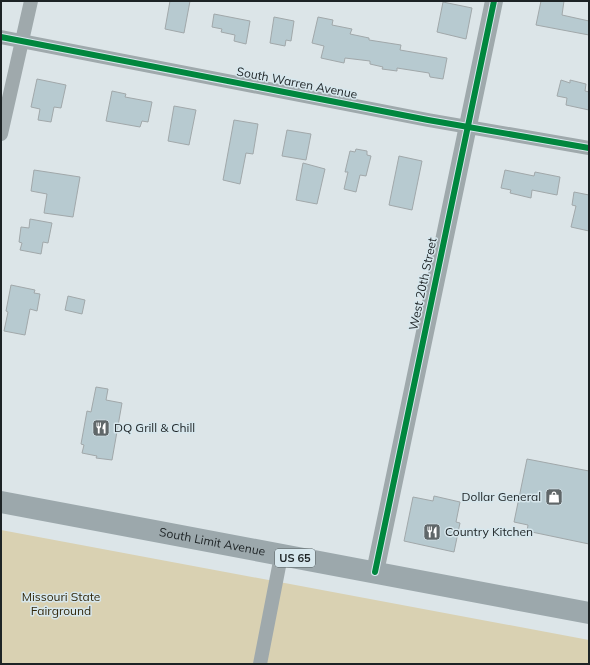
<svg xmlns="http://www.w3.org/2000/svg" width="590" height="665" font-family="Mulish,sans-serif">
	<style>
		.green { fill: #d9d1b2 }
		.building { fill: #b7cad0; stroke: #a1a8aa }
		.lines { fill: none; stroke-linecap: round; stroke-linejoin: round }
		.minor { stroke: #9fa9ac; stroke-width: 14 }
		.tertiary { stroke: #9fa9ac; stroke-width: 18 }
		.trunk { stroke: #9ca8ac; stroke-width: 22 }
		.cycleway-casing { stroke: #d7e7ed; stroke-width: 8 }
		.cycleway { stroke: #00873e; stroke-width: 6 }
		.labels { text-anchor: middle; stroke-width: 3; stroke-linejoin: round; paint-order: stroke }
		.shield { fill: #d7e7ed; stroke: #555e61; stroke-width: 1 }
		.shield-label { font-size: 11px; font-weight: bold; fill: #1d2325 }
		.street-label { font-size: 12px; fill: #1d2325; stroke: #d7e7ed }
		.poi-label { font-size: 12px; fill: #1d2325; stroke: #d7e7ed; text-anchor: start }
		.park-label { font-size: 12px; fill: #33290c; stroke: #d7e7ed }
	</style>
	<rect width="100%" height="100%" fill="#dce5e8"/>
	<path class="green" d="M 1,530 L 589,640 L 589,664 L 1,664 Z"/>
	<g class="building">
		<path d="M 170,1 L 190,1 L 184,33 L 165,29 Z"/>
		<path d="M 541,1 L 564,1 L 562,15 L 589,21 L 589,35 L 536,25 Z"/>
		<path d="M 443,2 L 472,8 L 466,39 L 437,32 Z"/>
		<path d="M 214,14 L 250,21 L 246,44 L 234,41 L 235,35 L 221,32 L 222,29 L 212,27 Z"/>
		<path d="M 274,17 L 294,21 L 291,41 L 286,40 L 285,46 L 270,43 Z"/>
		<path d="M 318,17 L 333,20 L 332,25 L 352,29 L 350,34 L 369,38 L 369,40 L 401,45 L 400,50 L 447,58 L 443,79 L 430,77 L 429,73 L 397,68 L 397,71 L 382,69 L 383,67 L 370,64 L 370,61 L 345,58 L 344,63 L 321,58 L 324,46 L 312,43 Z"/>
		<path d="M 37,79 L 66,85 L 61,108 L 54,107 L 51,122 L 38,120 L 40,109 L 31,107 Z"/>
		<path d="M 561,80 L 570,83 L 570,80 L 586,84 L 585,91 L 589,92 L 589,110 L 566,105 L 567,98 L 557,96 Z"/>
		<path d="M 112,91 L 126,94 L 125,97 L 152,102 L 148,122 L 142,121 L 140,127 L 106,121 Z"/>
		<path d="M 174,106 L 196,110 L 189,145 L 168,141 Z"/>
		<path d="M 234,120 L 258,124 L 253,154 L 246,153 L 240,184 L 223,180 Z"/>
		<path d="M 287,130 L 311,134 L 306,160 L 282,156 Z"/>
		<path d="M 356,149 L 367,151 L 367,155 L 371,156 L 366,176 L 360,175 L 356,192 L 344,189 L 348,172 L 345,172 L 350,151 L 355,152 Z"/>
		<path d="M 399,156 L 422,161 L 412,210 L 389,205 Z"/>
		<path d="M 303,163 L 325,169 L 317,204 L 296,200 Z"/>
		<path d="M 34,170 L 80,177 L 73,217 L 44,213 L 47,194 L 31,191 Z"/>
		<path d="M 505,170 L 534,176 L 535,172 L 560,177 L 557,195 L 532,190 L 531,198 L 510,193 L 511,190 L 501,188 Z"/>
		<path d="M 574,192 L 589,195 L 589,231 L 571,227 L 576,206 L 572,205 Z"/>
		<path d="M 30,219 L 52,223 L 48,243 L 43,242 L 41,254 L 20,250 L 22,243 L 19,242 L 21,227 L 29,228 Z"/>
		<path d="M 11,285 L 35,290 L 34,293 L 40,294 L 37,311 L 30,309 L 25,335 L 4,331 L 8,312 L 6,311 Z"/>
		<path d="M 68,296 L 85,300 L 82,314 L 65,310 Z"/>
		<path d="M 96,387 L 108,389 L 106,400 L 122,403 L 112,460 L 96,458 L 97,456 L 82,453 L 84,445 L 81,444 L 87,411 L 91,412 Z"/>
		<path d="M 527,459 L 589,471 L 589,544 L 527,531 L 528,525 L 514,522 Z"/>
		<path d="M 434,496 L 460,502 L 456,522 L 460,523 L 454,552 L 404,541 L 413,497 L 433,501 Z"/>
	</g>
	<g class="lines">
		<g class="minor">
			<path d="M 1,37 L 428,120 L 589,148"/>
			<path d="M 1,134 L 31,1"/>
			<path d="M 260,664 L 281,556"/>
		</g>
		<path class="tertiary" d="M 375,572 L 494,1"/>
		<path class="trunk" id="s1" d="M 1,502 L 589,613"/>
		<defs>
			<g id="cycleway">
				<path d="M 1,37 L 428,120 L 589,148"/>
				<path d="M 375,572 L 494,1"/>
			</g>
		</defs>
		<use href="#cycleway" class="cycleway-casing"/>
		<use href="#cycleway" class="cycleway"/>
	</g>
	<defs>
		<symbol id="restaurant-square" viewBox="-11 -11 22 22"><rect x="-9" y="-9" width="18" height="18" rx="4" fill="#606769" stroke="#d7e7ed"/><path d="M-5-6h1v4h1v-4h1v4h1v-4h1v5L-1.5 .5V6h-2V.5L-5-1ZM5-6V6H3V1.5H1.5Q1.5-4 5-6Z" fill="#fff"/></symbol>
		<symbol id="shop-square" viewBox="-11 -11 22 22"><rect x="-9" y="-9" width="18" height="18" rx="4" fill="#606769" stroke="#d7e7ed"/><path d="M-5-2.5h2.3a2.7 3.5 0 0 1 5.4 0H5L5.5 6h-11ZM-1.5-2.5h3a1.5 2.3 0 0 0-3 0Z" fill="#fff"/></symbol>
	</defs>
	<g fill-rule="evenodd">
		<use href="#restaurant-square" x="91" y="418" width="20" height="20"/>
		<use href="#shop-square" x="544" y="487" width="20" height="20"/>
		<use href="#restaurant-square" x="422" y="522" width="20" height="20"/>
	</g>
	<g class="labels">
		<rect class="shield" x="275" y="549" width="40" height="18" rx="3"/>
		<g class="shield-label">
			<text x="295" y="562">US 65</text>
		</g>
		<g class="street-label">
			<text transform="translate(297 83) rotate(11)" y="4">South Warren Avenue</text>
			<text transform="translate(423 284) rotate(-78)" y="4">West 20th Street</text>
			<text dy="4" stroke="none"><textPath href="#s1" startOffset="215">South Limit Avenue</textPath></text>
		</g>
		<g class="poi-label">
			<text x="114" y="432">DQ Grill &amp; Chill</text>
			<text x="541" y="501" text-anchor="end">Dollar General</text>
			<text x="445" y="536">Country Kitchen</text>
		</g>
		<g class="park-label">
			<text x="61" y="601">Missouri State<tspan x="61" dy="14">Fairground</tspan></text>
		</g>
	</g>
	<rect width="590" height="665" fill="none" stroke="#1d2325" stroke-width="4"/>
</svg>
